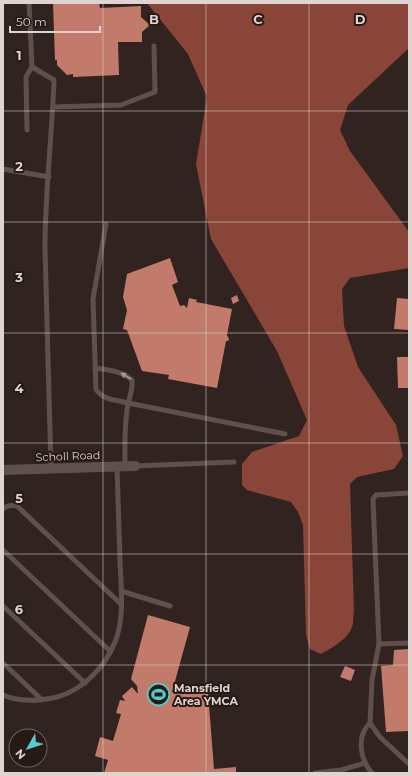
<svg xmlns="http://www.w3.org/2000/svg" width="412" height="776" font-family="Montserrat,sans-serif">
	<style>
		.forest { fill: #894638 }
		.building { fill: #c27a6a }
		.lines { fill: none; stroke-linecap: round; stroke-linejoin: round }
		.service { stroke: #60504d; stroke-width: 5 }
		.minor { stroke: #60504d; stroke-width: 10 }
		.oneway { fill: #a59996 }
		.grid { fill: none; stroke: #ded4d2; stroke-width: 1; stroke-opacity: 0.55 }
		.labels { text-anchor: middle; stroke-width: 4; stroke-linejoin: round; paint-order: stroke }
		.street-label { font-size: 11px; fill: #ded4d2; stroke: #271916 }
		.poi-label { font-size: 11px; font-weight: bold; fill: #ded4d2; stroke: #271916; text-anchor: start }
		.grid-label { font-size: 13px; text-anchor: middle; font-weight: bold; fill: #ded4d2; stroke: #271916; stroke-width: 4; stroke-linejoin: round; paint-order: stroke }
	</style>
	<rect width="100%" height="100%" fill="#312320"/>
	<path class="forest" d="M 147,3 L 409,3 L 409,48 L 348,105 L 340,130 L 350,151 L 409,232 L 409,268 L 350,278 L 342,289 L 344,326 L 358,367 L 396,425 L 403,456 L 394,469 L 357,477 L 350,484 L 354,611 C 353,616 354,622 352,627 C 348,639 332,648 321,654 L 310,649 L 306,635 L 303,525 L 298,512 L 291,502 L 247,490 L 242,485 L 242,464 L 252,452 L 299,436 L 307,420 L 277,351 L 211,239 L 196,164 L 207,97 L 188,54 Z"/>
	<g class="building">
		<path d="M 53,3 L 99,3 L 100,8 L 141,6 L 141,17 L 150,25 L 142,32 L 142,42 L 118,42 L 119,75 L 73,77 L 73,74 L 67,75 L 57,65 L 57,60 L 55,60 Z"/>
		<path d="M 170,258 L 178,282 L 172,285 L 180,306 L 184,305 L 187,308 L 189,298 L 197,300 L 196,302 L 232,309 L 227,335 L 229,339 L 228,341 L 226,341 L 217,388 L 168,379 L 169,375 L 142,371 L 127,330 L 123,329 L 127,310 L 123,297 L 127,274 Z"/>
		<path d="M 237,295 L 239,301 L 233,304 L 231,298 Z"/>
		<path d="M 397,298 L 409,299 L 409,330 L 394,329 Z"/>
		<path d="M 397,357 L 409,357 L 409,388 L 398,388 Z"/>
		<path d="M 148,615 L 190,627 L 172,692 L 180,694 L 208,692 L 214,769 L 236,767 L 236,773 L 104,773 L 108,760 L 95,756 L 100,737 L 113,741 L 121,714 L 116,713 L 120,700 L 125,701 L 122,696 L 132,687 L 138,694 L 137,686 L 131,679 Z"/>
		<path d="M 409,649 L 409,731 L 386,732 L 381,666 L 393,665 L 394,650 Z"/>
		<path d="M 345,666 L 355,670 L 351,681 L 340,677 Z"/>
	</g>
	<g class="lines">
		<g class="service">
			<path d="M 29,3 L 32,67 L 54,80 C 52,136 45,192 45,248 L 51,468"/>
			<path d="M 53,107 L 121,105 L 155,92 L 154,46"/>
			<path d="M 27,130 L 26,77 L 32,67"/>
			<path d="M 3,169 L 49,177"/>
			<path d="M 106,224 L 93,299 L 96,389 C 102,400 117,400 128,403 L 285,434"/>
			<path d="M 95,368 C 109,370 122,371 132,380 C 133,389 130,395 128,404 C 124,424 125,445 125,466"/>
			<path d="M 135,466 L 234,462"/>
			<path d="M 3,509 C 7,505 12,505 17,506 L 121,604"/>
			<path d="M 3,550 L 110,651"/>
			<path d="M 121,591 L 170,606"/>
			<path d="M 3,606 L 85,683"/>
			<path d="M 379,644 L 373,499 L 376,495 L 409,493"/>
			<path d="M 3,663 L 41,699"/>
			<path d="M 3,695 C 19,702 40,701 57,697 C 83,690 105,667 115,642 C 125,618 121,587 120,561 C 119,529 118,498 117,467"/>
			<path d="M 370,723 L 380,737 L 409,764"/>
			<path d="M 315,773 L 341,770 L 365,763"/>
			<path d="M 372,773 C 360,760 356,736 370,723 L 372,680 L 379,644 L 409,643"/>
		</g>
		<path class="minor" d="M 3,470 L 135,466"/>
	</g>
	<defs><path id="oneway-solid" d="M-6-.8H1V-3.2L6.5 0L1 3.2V.8H-6Z"/></defs>
	<use class="oneway" href="#oneway-solid" transform="translate(126 376) rotate(-150)"/>
	<path class="grid" d="M 103,3 L 103,773M 206,3 L 206,773M 309,3 L 309,773M 3,111 L 409,111M 3,222 L 409,222M 3,333 L 409,333M 3,443 L 409,443M 3,554 L 409,554M 3,665 L 409,665"/>
	<defs>
		<symbol id="stadium-ring" viewBox="-11 -11 22 22"><circle r="9.5" fill="#271916" stroke="#53cdcb" stroke-width="1.5"/><path d="M0-5a6.5 5 0 1 0 0 10a6.5 5 0 1 0 0-10ZM-3.5-1.8h7v3.6h-7Z" fill="#53cdcb"/></symbol>
	</defs>
	<g fill-rule="evenodd">
		<use href="#stadium-ring" x="146" y="682" width="25" height="25"/>
	</g>
	<g class="labels">
		<g class="street-label">
			<text transform="translate(68 456) rotate(-2)" y="4">Scholl Road</text>
		</g>
		<g class="poi-label">
			<text x="174" y="692">Mansfield<tspan x="174" dy="13">Area YMCA</tspan></text>
		</g>
	</g>
	<g class="grid-label">
		<text x="154" y="24">B</text>
		<text x="258" y="24">C</text>
		<text x="360" y="24">D</text>
		<text x="19" y="60">1</text>
		<text x="19" y="171">2</text>
		<text x="19" y="282">3</text>
		<text x="19" y="393">4</text>
		<text x="19" y="503">5</text>
		<text x="19" y="614">6</text>
	</g>
	<rect width="412" height="776" fill="none" stroke="#ded4d2" stroke-width="8"/>
	<g transform="translate(28 748) rotate(231)"><circle r="19" fill="#271916" stroke="#706461"/>
	<path d="M0-3L7 15L0 10L-7 15Z" fill="#53cdcb"/>
	<text y="-6" font-size="11" font-weight="bold" text-anchor="middle" fill="#ded4d2">N</text>
	</g>
	<path d="M10 26v6h90v-6" fill="none" stroke="#ded4d2" stroke-width="2"/>
	<text x="16" y="26" font-size="12" fill="#ded4d2" stroke="#271916" stroke-width="3" paint-order="stroke">50 m</text>
</svg>
